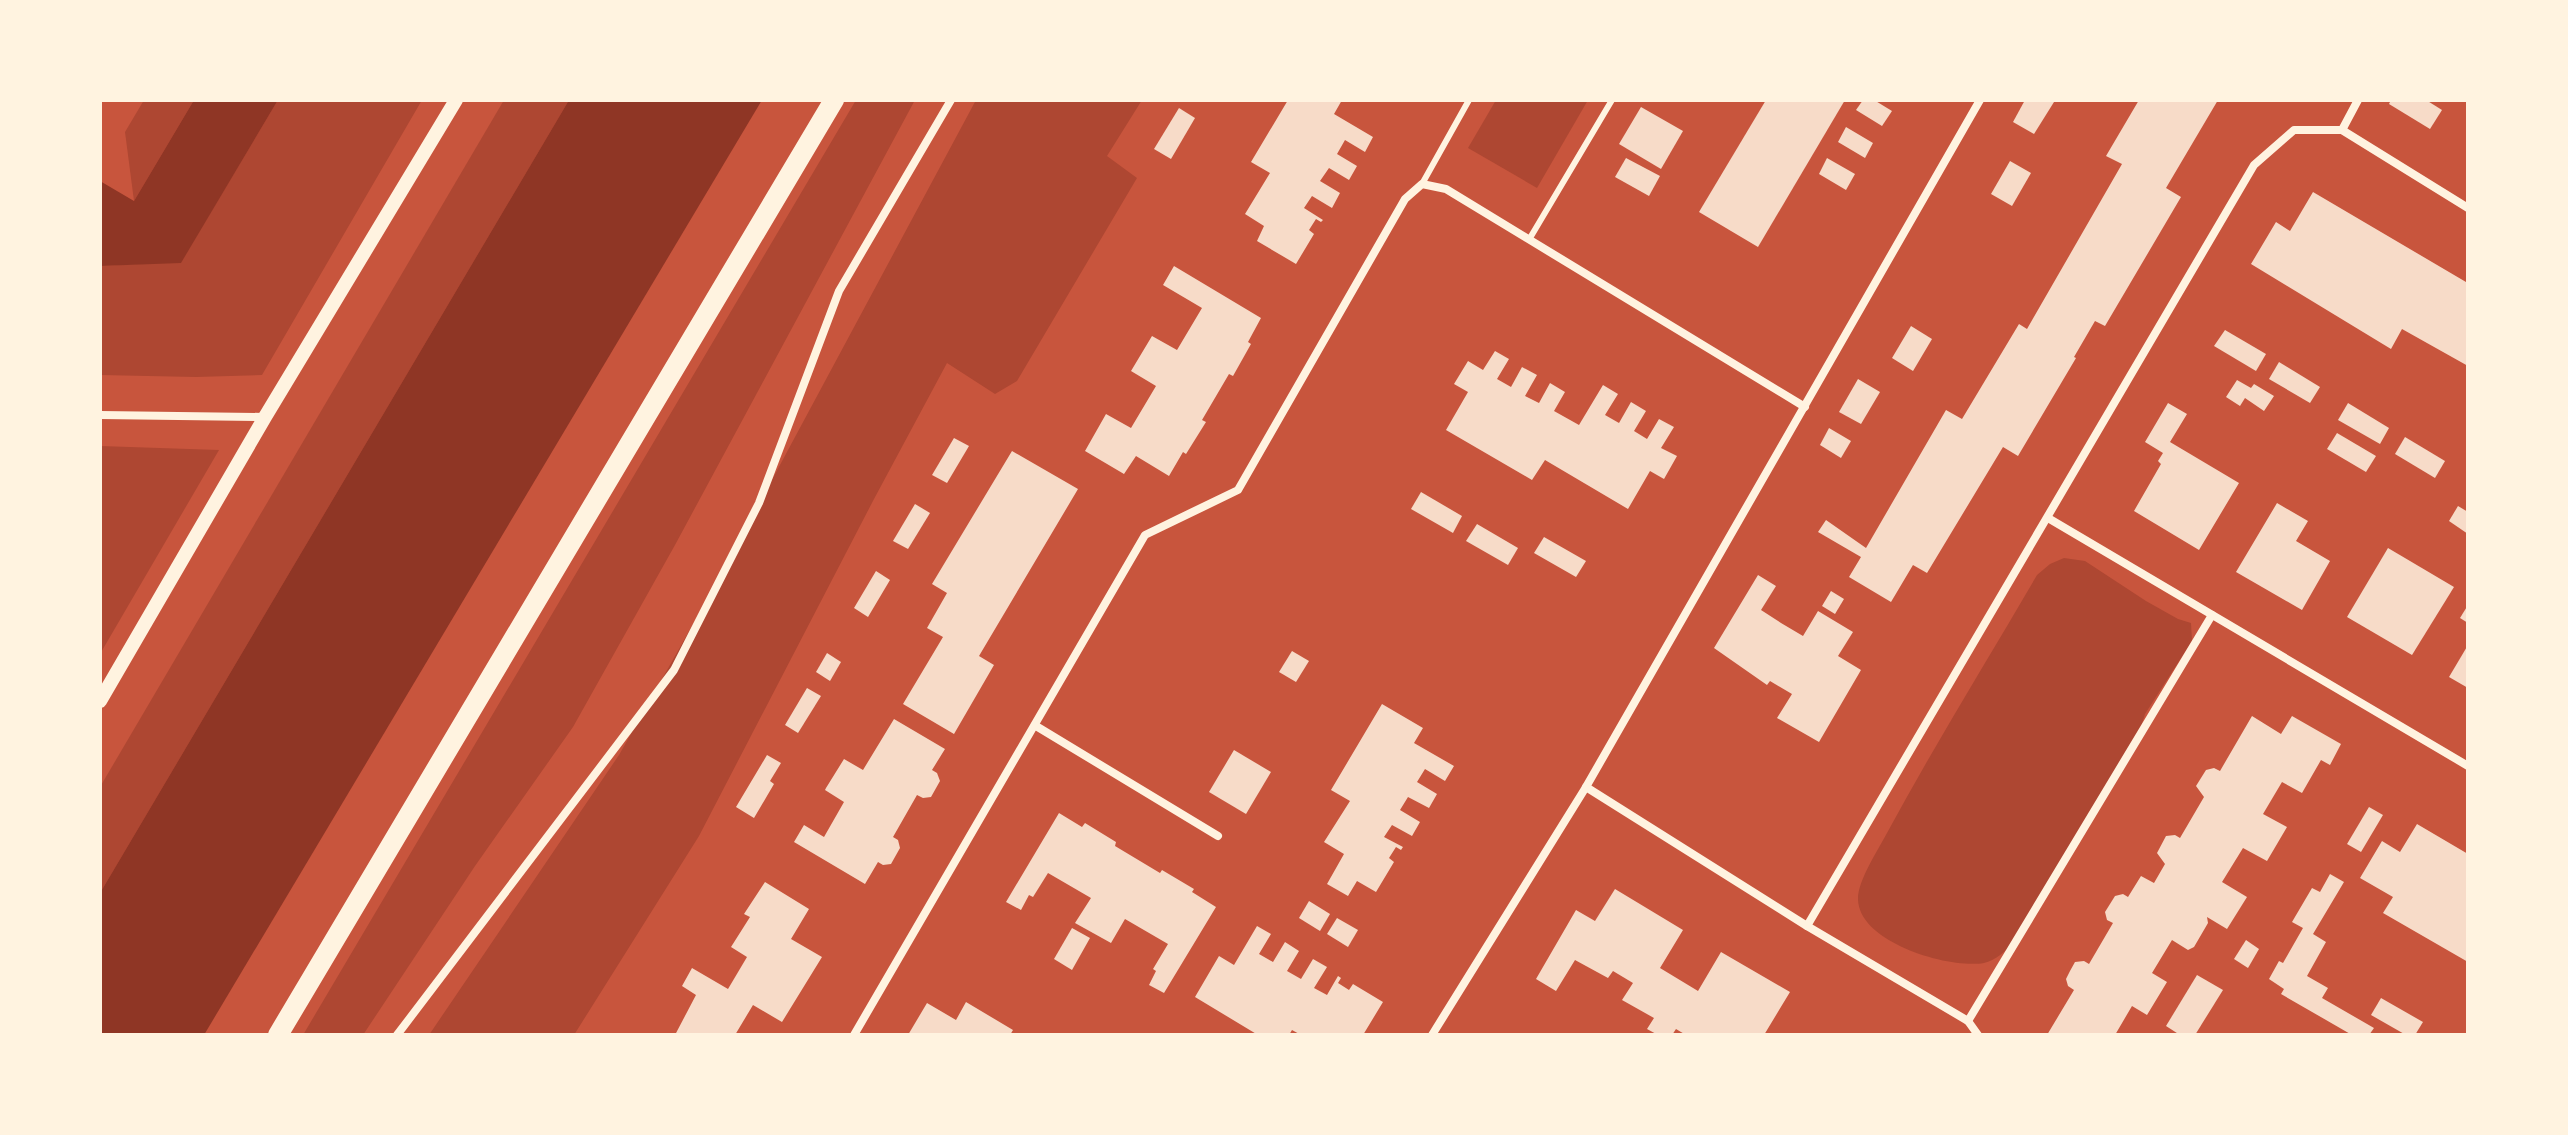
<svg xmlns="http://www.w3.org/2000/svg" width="2568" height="1135" font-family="Manrope,sans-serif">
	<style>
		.green { fill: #ae4732 }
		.water { fill: #8f3625 }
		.building { fill: #f7dbc8 }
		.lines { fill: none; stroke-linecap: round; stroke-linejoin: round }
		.service { stroke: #fff3e0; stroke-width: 6 }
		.minor { stroke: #fff3e0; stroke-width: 8 }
		.tertiary { stroke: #fff3e0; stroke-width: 14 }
		.primary { stroke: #fff3e0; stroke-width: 20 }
	</style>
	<rect width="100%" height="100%" fill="#c8553d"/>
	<g class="green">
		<path d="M 144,100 L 194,100 L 134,201 L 125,132 Z"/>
		<path d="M 278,100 L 422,100 L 262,375 L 196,377 L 100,375 L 100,266 L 181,262 Z"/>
		<path d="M 504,100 L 569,100 L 100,893 L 100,787 Z"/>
		<path d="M 856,100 L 915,100 L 675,545 L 573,727 L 475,866 L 363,1035 L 303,1035 Z"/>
		<path d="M 976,100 L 1142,100 L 1107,156 L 1137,178 L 1017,381 L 995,394 L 947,363 L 874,499 L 699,836 L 574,1035 L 429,1035 L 619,755 L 722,573 Z"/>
		<path d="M 1496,100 L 1588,100 L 1537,188 L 1468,148 Z"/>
		<path d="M 100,446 L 219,450 L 100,654 Z"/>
		<path d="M 2064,558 L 2085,561 L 2146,601 L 2178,619 L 2191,623 L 2192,641 L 2145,714 L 2141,727 L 2014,943 C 2006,950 1995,961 1984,963 C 1949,969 1860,943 1858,900 C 1857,882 1878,850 1887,833 C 1934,746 1987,661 2037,575 L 2050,564 Z"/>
	</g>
	<g class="water">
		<path d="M 194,100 L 278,100 L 181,263 L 100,266 L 100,181 L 134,201 Z"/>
		<path d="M 569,100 L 762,100 L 204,1035 L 100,1035 L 100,893 Z"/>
	</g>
	<g class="building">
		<path d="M 1288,100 L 1342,100 L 1334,114 L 1373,137 L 1365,152 L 1345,140 L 1337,154 L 1357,166 L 1349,180 L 1329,168 L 1320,181 L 1340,193 L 1332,208 L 1312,196 L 1304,208 L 1323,220 L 1321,222 L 1316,219 L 1309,230 L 1314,234 L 1296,264 L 1257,241 L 1264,226 L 1245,214 L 1270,173 L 1251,162 Z"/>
		<path d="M 1766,100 L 1845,100 L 1758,247 L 1699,212 Z"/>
		<path d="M 1863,100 L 1874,100 L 1892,111 L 1882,126 L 1856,110 Z"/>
		<path d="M 2025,100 L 2054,102 L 2034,134 L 2013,122 Z"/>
		<path d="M 2139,100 L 2218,100 L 2166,188 L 2181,197 L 2105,326 L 2095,321 L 2074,357 L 2076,358 L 2018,456 L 2003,447 L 1927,573 L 1913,565 L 1891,602 L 1849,577 L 1861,557 L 1818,532 L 1826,520 L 1866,548 L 1946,410 L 1962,419 L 2019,324 L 2027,329 L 2122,164 L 2106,156 Z"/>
		<path d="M 2391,100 L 2426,100 L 2442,110 L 2430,129 L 2389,104 Z"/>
		<path d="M 1641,107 L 1683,131 L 1661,169 L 1619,144 Z"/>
		<path d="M 1179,108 L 1195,118 L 1171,159 L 1154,149 Z"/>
		<path d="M 1846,127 L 1873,143 L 1865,158 L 1838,142 Z"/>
		<path d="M 1626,158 L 1660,176 L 1649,196 L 1615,177 Z"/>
		<path d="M 1827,158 L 1855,174 L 1846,190 L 1819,174 Z"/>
		<path d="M 2010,161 L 2031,173 L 2012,206 L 1991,194 Z"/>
		<path d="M 2313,192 L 2466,282 L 2468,278 L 2468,366 L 2402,329 L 2391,349 L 2251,264 L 2276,222 L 2290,231 Z"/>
		<path d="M 1174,266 L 1261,318 L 1248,342 L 1251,344 L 1233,376 L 1229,374 L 1202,420 L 1206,422 L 1186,454 L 1183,452 L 1169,476 L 1136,456 L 1124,474 L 1085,451 L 1106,414 L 1131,428 L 1156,386 L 1131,371 L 1152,336 L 1177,350 L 1202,308 L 1163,285 Z"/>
		<path d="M 1911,326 L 1932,339 L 1913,371 L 1892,358 Z"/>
		<path d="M 2225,330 L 2266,354 L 2256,371 L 2214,346 Z"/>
		<path d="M 1495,351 L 1509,359 L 1497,379 L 1511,387 L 1522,367 L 1537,375 L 1525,396 L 1539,403 L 1550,383 L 1565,392 L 1554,411 L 1579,425 L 1603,385 L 1618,394 L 1605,415 L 1619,423 L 1631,402 L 1646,411 L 1634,431 L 1647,439 L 1659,419 L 1674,427 L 1661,448 L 1677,456 L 1664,479 L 1650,471 L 1628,509 L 1545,460 L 1532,480 L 1446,430 L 1468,392 L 1454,384 L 1468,361 L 1483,370 Z"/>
		<path d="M 2279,362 L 2320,387 L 2310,403 L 2269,379 Z"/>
		<path d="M 1858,379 L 1880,392 L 1861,424 L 1839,412 Z"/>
		<path d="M 2237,380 L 2251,388 L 2254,384 L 2274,396 L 2264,411 L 2245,398 L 2240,406 L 2226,397 Z"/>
		<path d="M 2168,403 L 2187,414 L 2170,442 L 2239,483 L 2199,550 L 2134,511 L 2161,464 L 2158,461 L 2163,453 L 2145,442 Z"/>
		<path d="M 2348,403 L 2389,428 L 2380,444 L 2338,420 Z"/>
		<path d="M 1829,428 L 1851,441 L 1841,458 L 1820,445 Z"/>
		<path d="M 2337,433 L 2376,456 L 2366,472 L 2327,449 Z"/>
		<path d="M 2405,437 L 2445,461 L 2435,478 L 2395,454 Z"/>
		<path d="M 954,438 L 969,446 L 947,483 L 932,475 Z"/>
		<path d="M 1012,451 L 1078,489 L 979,656 L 994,665 L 954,734 L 903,704 L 943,637 L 927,628 L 947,593 L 932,584 Z"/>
		<path d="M 1421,492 L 1462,516 L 1453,533 L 1411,509 Z"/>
		<path d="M 2277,503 L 2308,521 L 2296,541 L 2330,561 L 2302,610 L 2236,572 Z"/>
		<path d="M 915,504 L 930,513 L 908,549 L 893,541 Z"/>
		<path d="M 2458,506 L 2468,512 L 2468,534 L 2449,521 Z"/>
		<path d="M 1477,524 L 1518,548 L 1508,565 L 1466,541 Z"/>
		<path d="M 1544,537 L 1586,561 L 1576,577 L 1534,553 Z"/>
		<path d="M 2388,548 L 2454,587 L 2412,655 L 2347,617 Z"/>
		<path d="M 876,571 L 890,580 L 868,617 L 854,608 Z"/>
		<path d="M 1758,575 L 1776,586 L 1761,610 L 1781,623 L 1803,636 L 1818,611 L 1853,632 L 1838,656 L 1861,670 L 1819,742 L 1777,718 L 1792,694 L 1770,681 L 1767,685 L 1714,648 Z"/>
		<path d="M 1831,591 L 1844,599 L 1835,614 L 1822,606 Z"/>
		<path d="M 2468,605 L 2468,623 L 2460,618 Z"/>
		<path d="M 2468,645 L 2468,688 L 2449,677 Z"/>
		<path d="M 1292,651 L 1309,661 L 1296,682 L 1279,672 Z"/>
		<path d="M 827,653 L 841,662 L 830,681 L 816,672 Z"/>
		<path d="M 807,688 L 821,696 L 798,733 L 785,725 Z"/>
		<path d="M 1382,704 L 1423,728 L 1414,743 L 1454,766 L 1445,781 L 1425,769 L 1417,782 L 1437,794 L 1429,808 L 1408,797 L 1400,810 L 1420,822 L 1412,836 L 1392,825 L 1384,837 L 1403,847 L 1401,850 L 1396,847 L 1389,858 L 1394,862 L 1376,892 L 1357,881 L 1348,896 L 1327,884 L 1344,854 L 1324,842 L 1350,801 L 1331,790 Z"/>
		<path d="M 2252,716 L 2281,734 L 2292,716 L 2341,744 L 2330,765 L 2321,760 L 2302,793 L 2282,782 L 2263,814 L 2287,827 L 2267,861 L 2243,848 L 2222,882 L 2247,897 L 2227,929 L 2207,917 L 2208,923 L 2194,947 L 2188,950 L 2172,940 L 2152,973 L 2167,982 L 2147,1015 L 2132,1006 L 2115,1035 L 2047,1035 L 2074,990 L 2068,986 L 2066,979 L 2070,971 L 2075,962 L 2084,961 L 2089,964 L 2113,923 L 2107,920 L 2105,912 L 2115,896 L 2123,894 L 2128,897 L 2141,876 L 2154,883 L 2165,864 L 2157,853 L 2166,836 L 2175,835 L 2180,838 L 2204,797 L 2196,786 L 2206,770 L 2214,768 L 2220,771 Z"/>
		<path d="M 894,719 L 945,749 L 932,770 L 937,773 L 940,781 L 931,797 L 923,798 L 917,795 L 893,837 L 898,840 L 900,848 L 891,864 L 883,865 L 878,862 L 865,884 L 794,842 L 804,825 L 824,837 L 844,802 L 825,790 L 826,788 L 844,759 L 863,770 Z"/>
		<path d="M 1234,750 L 1271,772 L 1246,814 L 1209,792 Z"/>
		<path d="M 767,755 L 781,763 L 770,781 L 774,784 L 754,818 L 736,807 Z"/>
		<path d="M 2369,807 L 2383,815 L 2361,852 L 2347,844 Z"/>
		<path d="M 1059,813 L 1082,827 L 1085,823 L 1116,842 L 1115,846 L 1160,873 L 1162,870 L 1194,889 L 1192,892 L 1216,907 L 1164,993 L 1149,985 L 1156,971 L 1153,969 L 1168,944 L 1125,919 L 1111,943 L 1075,923 L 1091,898 L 1048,873 L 1033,897 L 1029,895 L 1021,910 L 1006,902 Z"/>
		<path d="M 2417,824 L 2468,854 L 2468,962 L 2383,913 L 2393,897 L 2360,878 L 2382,841 L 2400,852 Z"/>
		<path d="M 2330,874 L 2344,882 L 2313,934 L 2326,942 L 2307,976 L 2328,988 L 2322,998 L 2374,1028 L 2369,1035 L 2352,1035 L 2281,994 L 2284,989 L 2269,979 L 2279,961 L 2283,963 L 2303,928 L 2292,922 L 2312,888 L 2320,892 Z"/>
		<path d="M 765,882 L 809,909 L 791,939 L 822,957 L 782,1022 L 753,1005 L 735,1035 L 675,1035 L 696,995 L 682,986 L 692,968 L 728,989 L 747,957 L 731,947 L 750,917 L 744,914 Z"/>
		<path d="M 1615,889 L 1683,930 L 1660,968 L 1698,991 L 1721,952 L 1790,992 L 1764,1035 L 1686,1035 L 1676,1029 L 1672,1035 L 1658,1035 L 1647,1029 L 1654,1018 L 1622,1000 L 1633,983 L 1613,971 L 1608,978 L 1575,960 L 1556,991 L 1536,979 L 1576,910 L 1595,921 Z"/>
		<path d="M 1309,901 L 1330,914 L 1320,931 L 1299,918 Z"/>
		<path d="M 1337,918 L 1358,930 L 1348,947 L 1327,934 Z"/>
		<path d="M 1257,926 L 1271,934 L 1259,954 L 1273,962 L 1285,942 L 1299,951 L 1287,971 L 1301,979 L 1313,959 L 1327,967 L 1314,988 L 1327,995 L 1338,976 L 1341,978 L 1338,983 L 1349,990 L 1353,984 L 1383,1002 L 1363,1035 L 1301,1035 L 1292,1030 L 1289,1035 L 1258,1035 L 1195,997 L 1219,956 L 1234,965 Z"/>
		<path d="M 1072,928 L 1090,938 L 1072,970 L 1054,959 Z"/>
		<path d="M 2246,940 L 2259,949 L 2248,968 L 2234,959 Z"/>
		<path d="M 2197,975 L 2223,990 L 2195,1035 L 2180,1035 L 2166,1026 Z"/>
		<path d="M 2381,998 L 2423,1022 L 2415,1035 L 2406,1035 L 2371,1015 Z"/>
		<path d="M 966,1002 L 1013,1030 L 1010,1035 L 908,1035 L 927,1003 L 956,1020 Z"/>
	</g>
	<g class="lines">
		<g class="service">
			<path d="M 1422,184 L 1469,100"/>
			<path d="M 1530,238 L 1612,100"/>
		</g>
		<g class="minor">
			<path d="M 2342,130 L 2358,100"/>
			<path d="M 100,415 L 265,417"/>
			<path d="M 2048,518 L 2468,766"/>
			<path d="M 1036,726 L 1218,836"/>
			<path d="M 1586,787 L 1807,926 L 2254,165 L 2294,130 L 2342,130 L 2468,208"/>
			<path d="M 1807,926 L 1968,1021 L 1978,1035"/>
			<path d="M 1968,1021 L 2212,615"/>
			<path d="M 397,1035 L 674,670 L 759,503 L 839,291 L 951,100"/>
			<path d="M 854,1035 L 1145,535 L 1238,490 L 1405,199 L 1422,184 L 1446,189 L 1805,407"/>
			<path d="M 1432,1035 L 1586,787 L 1980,100"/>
		</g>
		<path class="tertiary" d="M 100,701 L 265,417 L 456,100"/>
		<path class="primary" d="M 278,1035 L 834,100"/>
	</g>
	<rect width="2568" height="1135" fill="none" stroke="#fff3e0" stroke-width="204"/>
</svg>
